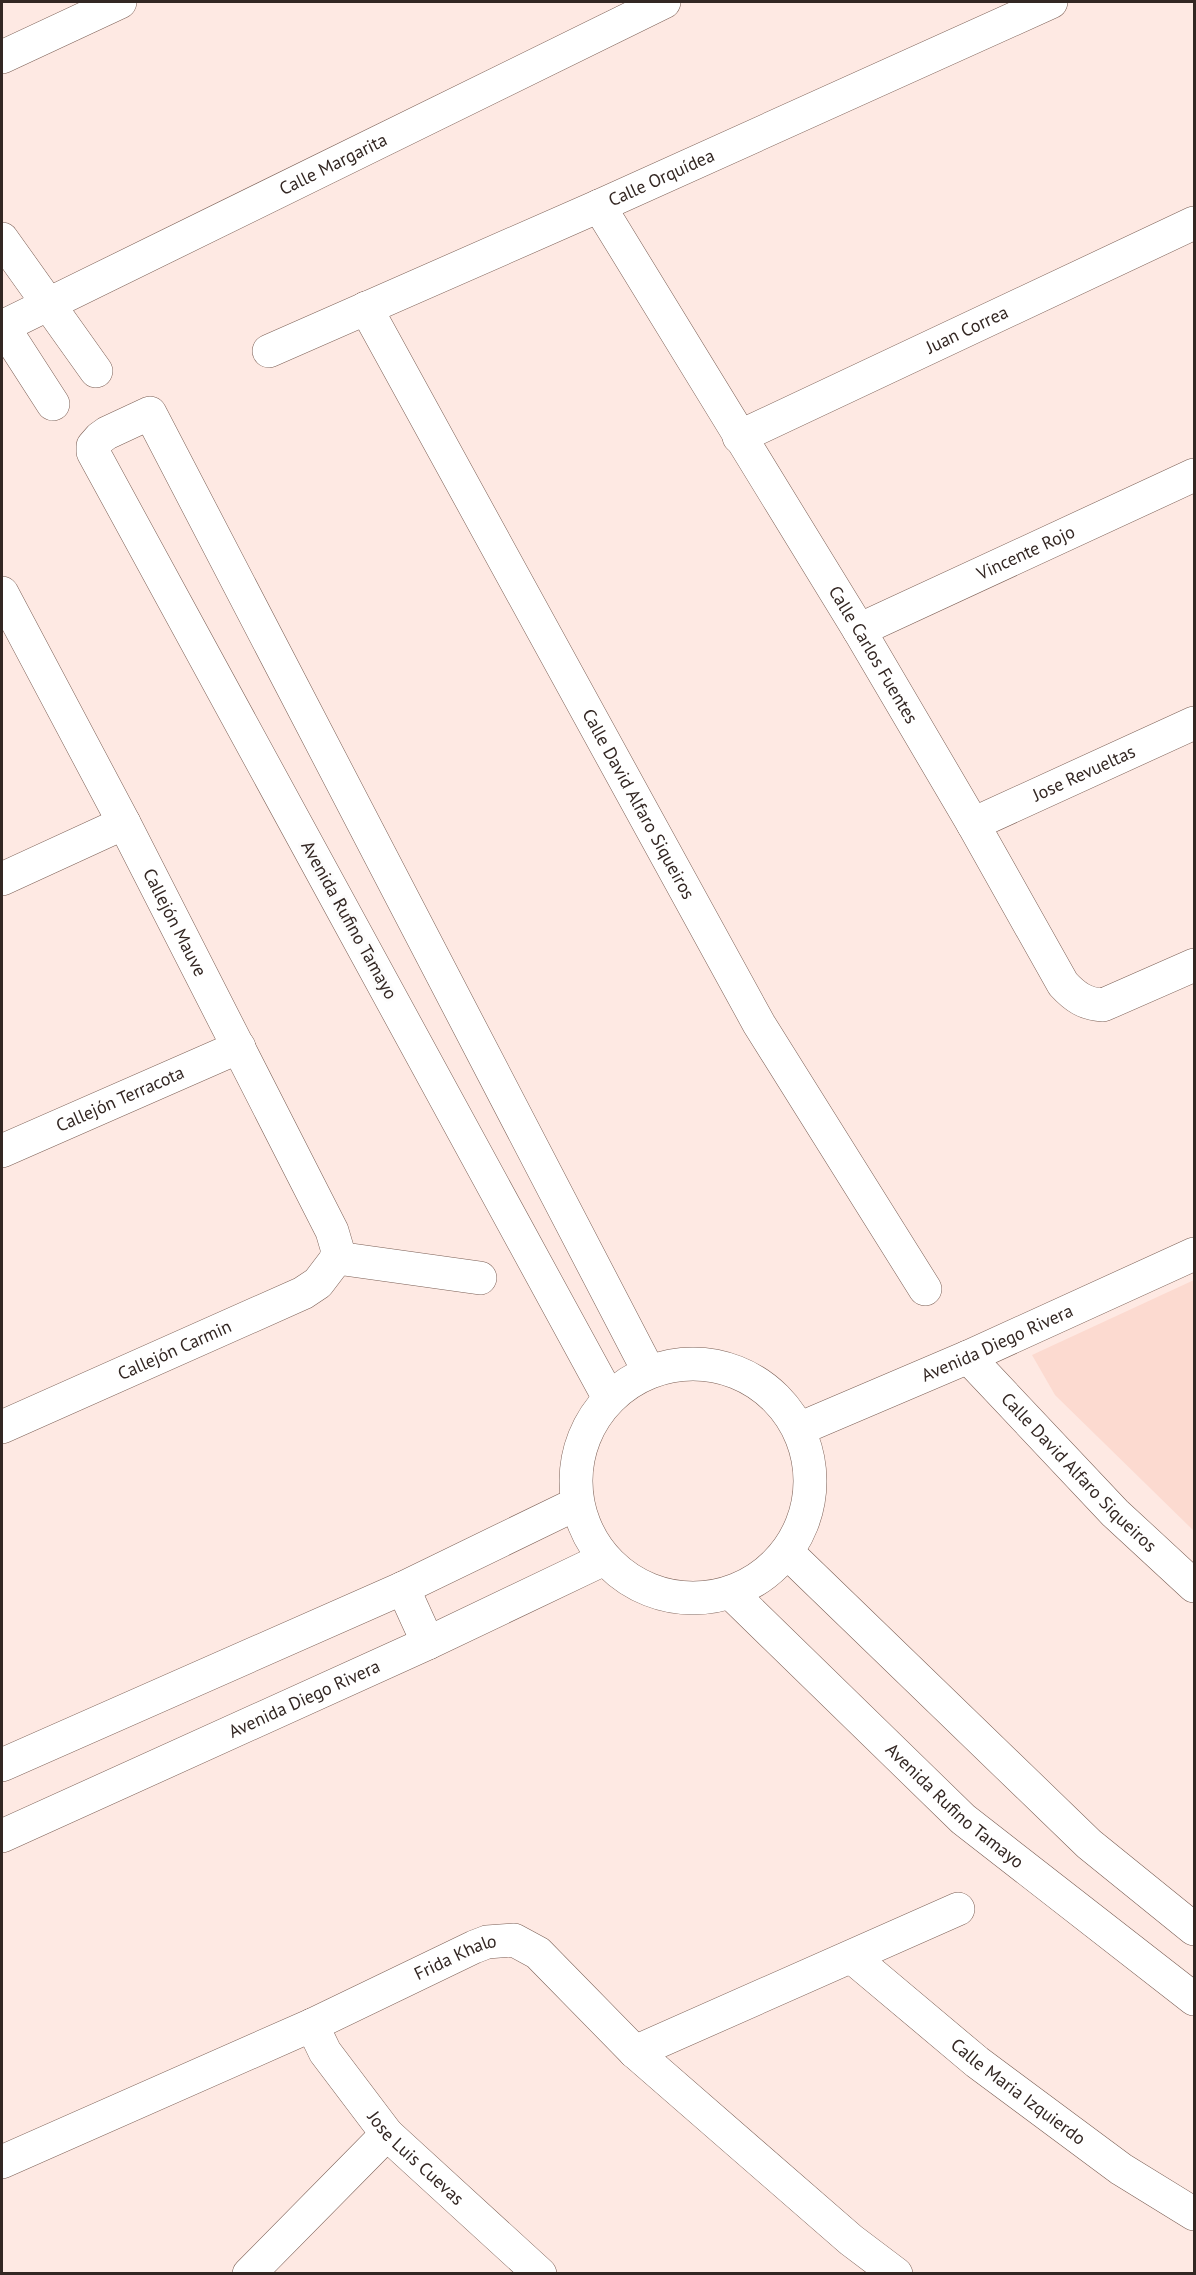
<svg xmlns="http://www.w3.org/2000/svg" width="1196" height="2275" font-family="'PT Sans',sans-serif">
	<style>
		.built { fill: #fcdad0 }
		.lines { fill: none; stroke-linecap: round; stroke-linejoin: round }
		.minor-casing { stroke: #7b5f55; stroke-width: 34 }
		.minor { stroke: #fff; stroke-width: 33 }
		.labels { text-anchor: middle; stroke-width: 6; stroke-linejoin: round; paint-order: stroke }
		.street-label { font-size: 18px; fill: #332723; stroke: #fcfcfc }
	</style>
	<rect width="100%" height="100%" fill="#fee9e3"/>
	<path class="built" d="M 1194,1280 L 1194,1531 L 1055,1395 L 1032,1355 Z"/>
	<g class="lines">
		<defs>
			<g id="minor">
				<path d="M 2,57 L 120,2"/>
				<path id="s1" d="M 599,206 L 859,630 L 973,824 L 1063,984 C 1075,997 1085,1004 1103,1005 L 1194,965"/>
				<path d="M 2,239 L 96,371"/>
				<path id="s2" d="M 366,308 L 759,1024 L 925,1289"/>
				<path d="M 2,325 L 53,404"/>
				<path id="s3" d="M 2,327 L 664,2"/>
				<path id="s4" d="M 269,351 L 599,206 L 1051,2"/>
				<path id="s5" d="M 739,437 L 1194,223"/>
				<path id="s6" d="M 2,593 L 124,823 L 332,1231 L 337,1248 L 337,1258"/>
				<path id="s7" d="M 859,630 L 1194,475"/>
				<path id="s8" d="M 973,824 L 1194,723"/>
				<path d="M 2,879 L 124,823"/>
				<path id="s9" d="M 2,1151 L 239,1047"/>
				<path d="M 337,1258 L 480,1278"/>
				<path id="s10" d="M 968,1357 L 1115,1513 L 1194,1586"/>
				<circle cx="693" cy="1481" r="117"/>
				<path d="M 609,1398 L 93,452 L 93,446 L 100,438 L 107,433 L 150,413 L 649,1372"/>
				<path id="s11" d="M 2,1427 L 303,1293 L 318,1283 L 337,1258"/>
				<path id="s12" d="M 799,1429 L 968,1357 L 1194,1254"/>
				<path d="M 787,1552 L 1089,1844 L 1194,1929"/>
				<path d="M 403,1588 L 428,1643"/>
				<path id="s13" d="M 731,1593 L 963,1819 L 1194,1999"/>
				<path d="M 2,1765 L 403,1588 L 576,1504"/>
				<path id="s14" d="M 2,1836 L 428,1643 L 604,1559"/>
				<path id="s15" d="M 852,1957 L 977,2062 L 1121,2169 L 1194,2214"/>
				<path id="s16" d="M 312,2025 L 325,2052 L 387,2134 L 540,2274"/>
				<path d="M 635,2052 L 958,1909"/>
				<path id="s17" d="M 2,2162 L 312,2025 L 474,1947 L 487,1942 L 514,1940 L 538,1953 L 635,2052 L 851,2240 L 896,2274"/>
				<path d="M 249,2274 L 387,2134"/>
			</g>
		</defs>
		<use href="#minor" class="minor-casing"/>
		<use href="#minor" class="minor"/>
	</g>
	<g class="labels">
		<g class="street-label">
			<text dy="6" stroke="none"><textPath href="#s3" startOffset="369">Calle Margarita</textPath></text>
			<text dy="6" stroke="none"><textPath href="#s4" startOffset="429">Calle Orquídea</textPath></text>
			<text dy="6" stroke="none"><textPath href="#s5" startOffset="252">Juan Correa</textPath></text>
			<text dy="6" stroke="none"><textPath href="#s7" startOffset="184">Vincente Rojo</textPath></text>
			<text dy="6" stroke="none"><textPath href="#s1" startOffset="526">Calle Carlos Fuentes</textPath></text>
			<text dy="6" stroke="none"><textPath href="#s8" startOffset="122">Jose Revueltas</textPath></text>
			<text dy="6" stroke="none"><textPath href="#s2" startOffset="566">Calle David Alfaro Siqueiros</textPath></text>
			<text transform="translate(349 920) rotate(61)" y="6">Avenida Rufino Tamayo</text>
			<text dy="6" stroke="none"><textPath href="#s6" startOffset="372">Callejón Mauve</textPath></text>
			<text dy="6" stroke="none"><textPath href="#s9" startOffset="129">Callejón Terracota</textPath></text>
			<text dy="6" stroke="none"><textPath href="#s12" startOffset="216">Avenida Diego Rivera</textPath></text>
			<text dy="6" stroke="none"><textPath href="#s11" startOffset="189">Callejón Carmin</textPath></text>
			<text dy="6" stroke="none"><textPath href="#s10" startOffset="160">Calle David Alfaro Siqueiros</textPath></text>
			<text dy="6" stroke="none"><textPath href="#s14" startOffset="332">Avenida Diego Rivera</textPath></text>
			<text dy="6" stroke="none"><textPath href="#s13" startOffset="309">Avenida Rufino Tamayo</textPath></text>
			<text dy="6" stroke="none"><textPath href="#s17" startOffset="498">Frida Khalo</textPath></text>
			<text dy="6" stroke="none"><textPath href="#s15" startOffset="214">Calle Maria Izquierdo</textPath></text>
			<text dy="6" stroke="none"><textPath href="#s16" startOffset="170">Jose Luis Cuevas</textPath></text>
		</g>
	</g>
	<rect width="1196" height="2275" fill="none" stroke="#332723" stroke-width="6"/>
</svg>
